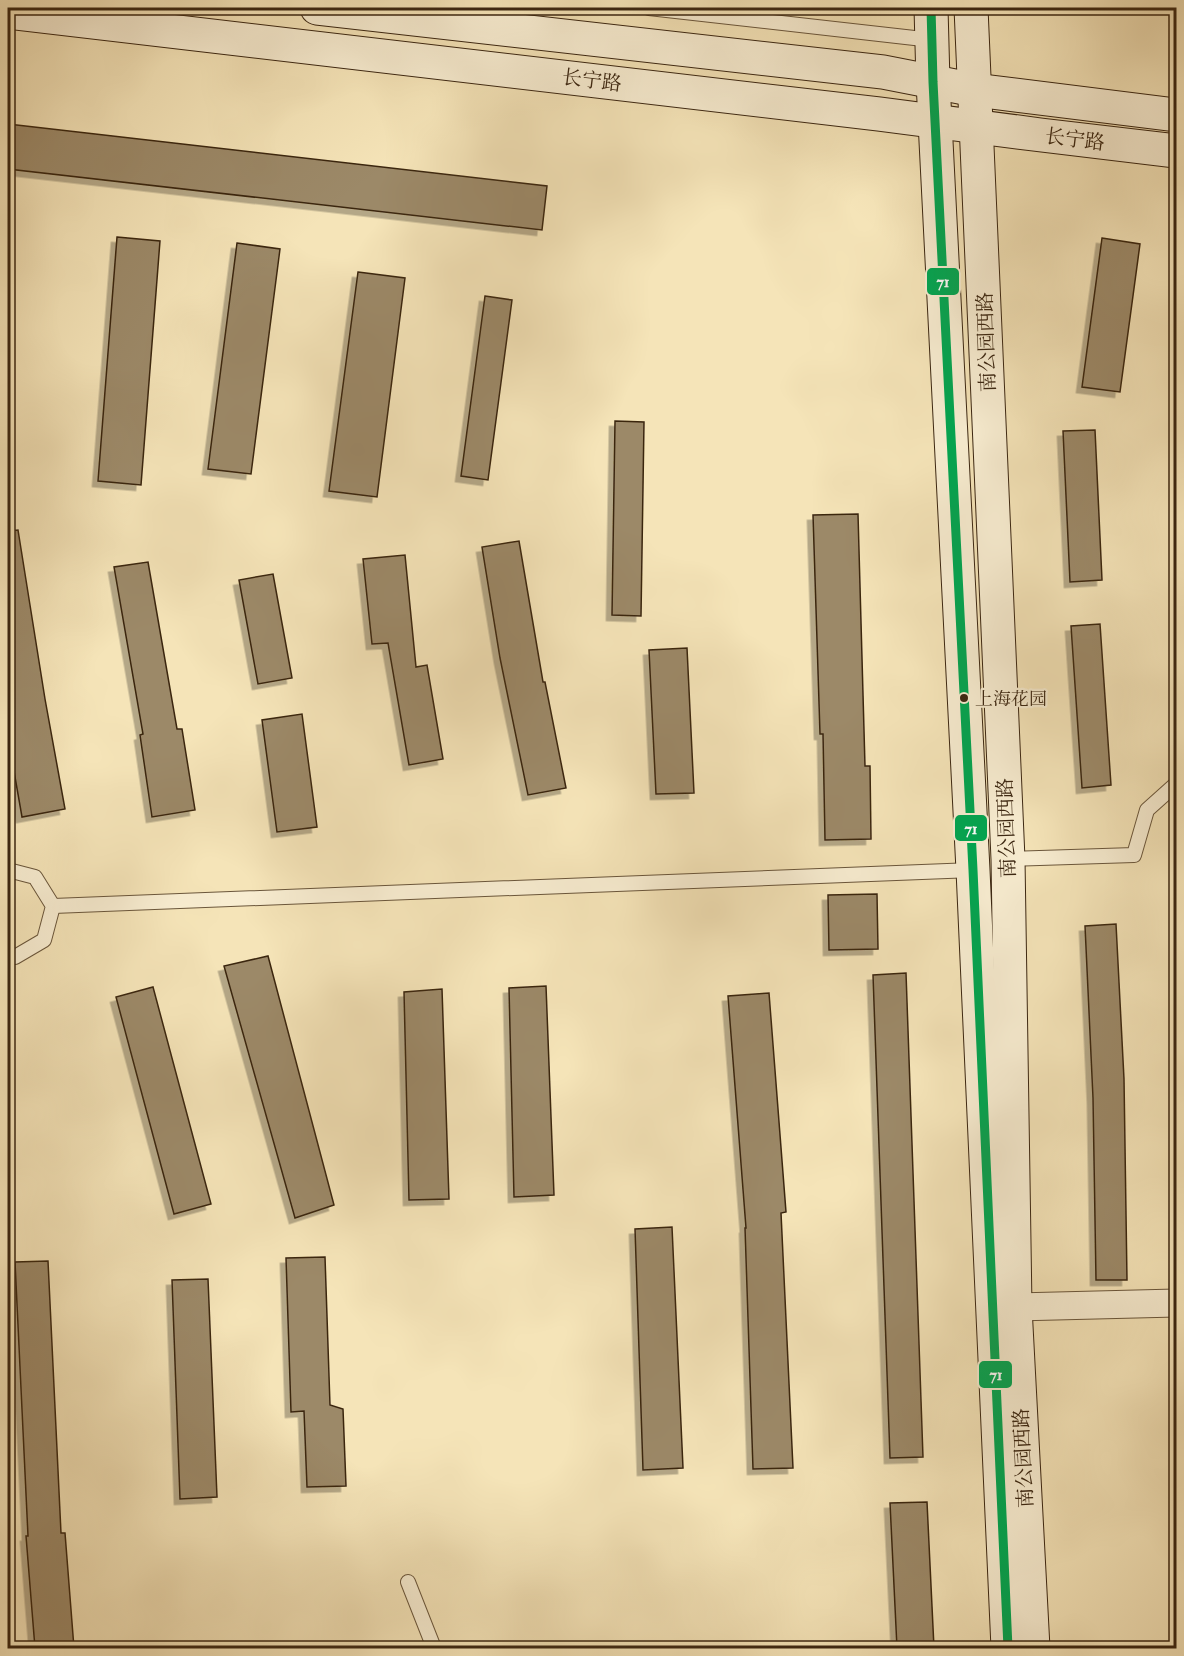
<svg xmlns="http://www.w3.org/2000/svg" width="1184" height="1656" font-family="'IM FELL Double Pica','Noto Serif SC',serif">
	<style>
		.building { fill: #9c8968; stroke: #3b2611; stroke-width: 1.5; filter: url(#shadow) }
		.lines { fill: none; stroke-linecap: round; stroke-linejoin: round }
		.lane-casing { stroke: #6a563b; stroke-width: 16 }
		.street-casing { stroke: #6a563b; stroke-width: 29 }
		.secondary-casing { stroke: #3b2611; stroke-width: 35 }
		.lane { stroke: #f8edd1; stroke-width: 14 }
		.street { stroke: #f8edd1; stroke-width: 27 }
		.secondary { stroke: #f8edd1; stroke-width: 33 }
		.bus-1-casing { stroke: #f8edd1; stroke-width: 14 }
		.bus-1 { stroke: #00a651; stroke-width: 9 }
		.bus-dot { fill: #3b2611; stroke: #f8edd1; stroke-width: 2 }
		.labels { text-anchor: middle; stroke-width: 4.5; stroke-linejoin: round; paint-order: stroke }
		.bus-label { font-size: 18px; fill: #3b2611; stroke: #f8edd1; text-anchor: start }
		.street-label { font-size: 20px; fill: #3b2611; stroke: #f8edd1 }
		.line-badge { stroke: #f8edd1; stroke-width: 2 }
		.badge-label { font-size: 16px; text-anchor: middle; font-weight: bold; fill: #fff }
	</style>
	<defs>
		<filter id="shadow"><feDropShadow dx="-5.5" dy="5.5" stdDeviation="0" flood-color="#0004"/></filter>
	</defs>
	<rect width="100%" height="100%" fill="#f5e4b8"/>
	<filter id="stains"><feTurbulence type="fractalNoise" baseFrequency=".00333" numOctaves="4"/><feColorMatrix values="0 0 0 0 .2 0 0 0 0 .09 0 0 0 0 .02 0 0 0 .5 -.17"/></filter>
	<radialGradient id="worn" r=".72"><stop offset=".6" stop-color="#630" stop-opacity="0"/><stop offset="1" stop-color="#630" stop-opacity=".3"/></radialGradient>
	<g class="building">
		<path d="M 8,124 L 547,186 L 542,230 L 8,169 Z"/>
		<path d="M 117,237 L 160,241 L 141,485 L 98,481 Z"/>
		<path d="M 1102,238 L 1140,244 L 1120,392 L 1082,387 Z"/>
		<path d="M 237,243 L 280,249 L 251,474 L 208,469 Z"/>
		<path d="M 358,272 L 405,278 L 377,497 L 329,491 Z"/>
		<path d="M 485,296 L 512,300 L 488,480 L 461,476 Z"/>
		<path d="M 615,421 L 644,422 L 641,616 L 612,615 Z"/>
		<path d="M 1095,430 L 1102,580 L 1070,582 L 1063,431 Z"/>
		<path d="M 858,514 L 865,766 L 870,766 L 871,839 L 825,840 L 823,734 L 820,734 L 813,515 Z"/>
		<path d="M 18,530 L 45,699 L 65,809 L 22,817 L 8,737 L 8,531 Z"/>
		<path d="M 519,541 L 543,682 L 545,682 L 566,788 L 528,795 L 500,658 L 482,547 Z"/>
		<path d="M 405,555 L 416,667 L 427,665 L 443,759 L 409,765 L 388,643 L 372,644 L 363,559 Z"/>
		<path d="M 148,562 L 177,729 L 182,729 L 195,810 L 152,817 L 140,735 L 143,734 L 114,567 Z"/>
		<path d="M 273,574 L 292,678 L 258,684 L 239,580 Z"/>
		<path d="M 1100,624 L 1111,785 L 1082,788 L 1071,626 Z"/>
		<path d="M 687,648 L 694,793 L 656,794 L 649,650 Z"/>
		<path d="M 302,714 L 317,827 L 277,832 L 262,720 Z"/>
		<path d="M 877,894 L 878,949 L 829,950 L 828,895 Z"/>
		<path d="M 1116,924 L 1124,1079 L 1127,1280 L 1096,1280 L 1093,1098 L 1085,926 Z"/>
		<path d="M 268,956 L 334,1205 L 295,1218 L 224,966 Z"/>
		<path d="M 906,973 L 923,1457 L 890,1458 L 873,975 Z"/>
		<path d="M 546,986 L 554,1195 L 514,1197 L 509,988 Z"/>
		<path d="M 153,987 L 211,1204 L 174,1214 L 116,997 Z"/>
		<path d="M 442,989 L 449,1199 L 409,1200 L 404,992 Z"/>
		<path d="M 769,993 L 786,1212 L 781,1213 L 793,1468 L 753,1469 L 745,1228 L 746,1228 L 728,996 Z"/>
		<path d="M 672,1227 L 683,1468 L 643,1470 L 635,1229 Z"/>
		<path d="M 325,1257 L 330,1405 L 343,1409 L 346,1486 L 307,1487 L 304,1411 L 291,1412 L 286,1258 Z"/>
		<path d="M 48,1261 L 61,1533 L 65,1533 L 74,1648 L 35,1648 L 26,1536 L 28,1536 L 15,1262 Z"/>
		<path d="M 208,1279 L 217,1497 L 180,1499 L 172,1280 Z"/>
		<path d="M 927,1502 L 934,1648 L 897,1648 L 890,1503 Z"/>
	</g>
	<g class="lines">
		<defs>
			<g id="lane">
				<path d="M 649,8 L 932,40"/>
				<path d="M 1008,859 L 1134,855 L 1147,810 L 1176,784"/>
				<path d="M 8,870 L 35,877 L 53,906 L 44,940 L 15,957 L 8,955"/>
				<path d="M 53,906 L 973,870"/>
				<path d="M 408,1582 L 434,1648"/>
			</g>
			<path id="street" d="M 1015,1307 L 1176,1303"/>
			<g id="secondary">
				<path d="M 317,8 L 883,72 L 975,90 L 1176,115"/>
				<path d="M 931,8 L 933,82 L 973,870 L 1008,1648"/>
				<path d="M 971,8 L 1008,859 L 1015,1307 L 1033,1648"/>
				<path d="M 8,12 L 879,114 L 1041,135 L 1176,151"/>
			</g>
		</defs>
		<use href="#lane" class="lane-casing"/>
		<use href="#street" class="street-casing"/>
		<use href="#secondary" class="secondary-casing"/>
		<use href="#lane" class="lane"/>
		<use href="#street" class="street"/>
		<use href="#secondary" class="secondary"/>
		<defs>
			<path id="bus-1" d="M 931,8 L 933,82 L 973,870 L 1008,1648"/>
		</defs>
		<use href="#bus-1" class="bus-1-casing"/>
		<use href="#bus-1" class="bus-1"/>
	</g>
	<circle class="bus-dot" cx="964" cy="698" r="5"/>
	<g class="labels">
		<g class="bus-label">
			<text x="975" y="705">上海花园</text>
		</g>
		<g class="street-label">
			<text transform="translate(592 80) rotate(7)" y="7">长宁路</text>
			<text transform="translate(1075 139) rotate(7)" y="7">长宁路</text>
			<text transform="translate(986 342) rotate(-92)" y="7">南公园西路</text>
			<text transform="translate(1006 828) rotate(-92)" y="7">南公园西路</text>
			<text transform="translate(1023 1458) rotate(-93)" y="7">南公园西路</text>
		</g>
	</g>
	<g class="line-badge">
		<rect x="926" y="267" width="34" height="29" rx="6" fill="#00a651"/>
		<rect x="954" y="814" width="34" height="28" rx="6" fill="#00a651"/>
		<rect x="978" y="1360" width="35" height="29" rx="6" fill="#00a651"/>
	</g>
	<g class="badge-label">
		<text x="943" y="287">71</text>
		<text x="971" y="834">71</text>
		<text x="996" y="1380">71</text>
	</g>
	<rect width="1184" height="1656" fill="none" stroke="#f5e4b8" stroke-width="30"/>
	<rect x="9" y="9" width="1166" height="1638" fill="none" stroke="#3b2611" stroke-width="3"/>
	<rect x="15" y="15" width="1154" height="1626" fill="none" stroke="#3b2611" stroke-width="1.5"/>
	<rect width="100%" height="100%" filter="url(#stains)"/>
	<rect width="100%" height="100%" fill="url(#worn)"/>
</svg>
